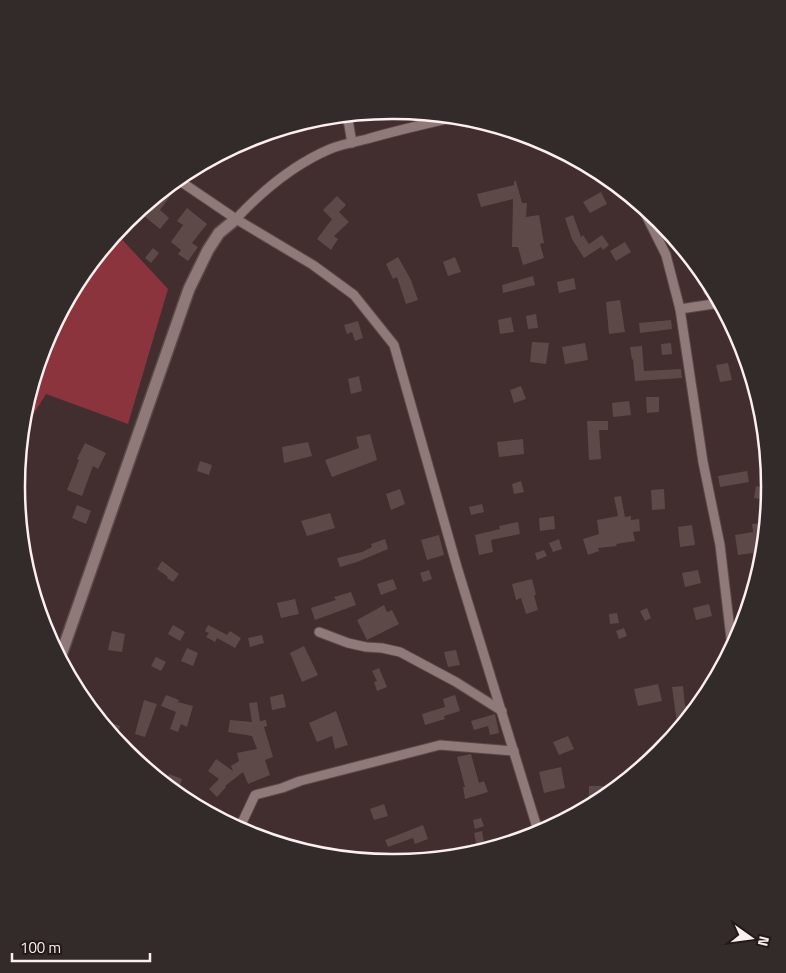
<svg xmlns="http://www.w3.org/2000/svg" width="786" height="973" font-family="'Titillium Web',sans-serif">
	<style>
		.green { fill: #8c343e }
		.building { fill: #5e4949 }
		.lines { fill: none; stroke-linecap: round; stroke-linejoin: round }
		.minor-casing { stroke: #5b4a4b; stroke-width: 11 }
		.tertiary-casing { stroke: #5b4a4b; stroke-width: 14 }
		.minor { stroke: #907979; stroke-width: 9 }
		.tertiary { stroke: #907979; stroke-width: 11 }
		.rim { fill: none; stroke: #fcefef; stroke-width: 2.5 }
	</style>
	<rect width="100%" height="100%" fill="#422e2f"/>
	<path class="green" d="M 116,233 L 168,289 L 128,424 L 46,394 L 21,434 C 27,381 51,323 79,278 C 89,262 104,248 116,233 Z"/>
	<g class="building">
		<path d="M 514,181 L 516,181 L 522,203 L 527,203 L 526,217 L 539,215 L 544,243 L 540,244 L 544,258 L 523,265 L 518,247 L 512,247 L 513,199 L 481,207 L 477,194 L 514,185 Z"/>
		<path d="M 167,187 L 173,192 L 160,210 L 169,218 L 160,229 L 139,212 Z"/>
		<path d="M 601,192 L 607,204 L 590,213 L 583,202 Z"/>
		<path d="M 337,196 L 346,205 L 339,212 L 349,222 L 334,236 L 338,239 L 331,250 L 317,239 L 332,219 L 323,210 Z"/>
		<path d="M 187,208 L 207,224 L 192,243 L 198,247 L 188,261 L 178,254 L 181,250 L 171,242 L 183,225 L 177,221 Z"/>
		<path d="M 573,215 L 581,237 L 583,235 L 589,244 L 602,235 L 609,245 L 603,250 L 601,247 L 584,258 L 572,239 L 565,218 Z"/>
		<path d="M 625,242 L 631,252 L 616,261 L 610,251 Z"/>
		<path d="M 153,248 L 159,253 L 151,263 L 145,258 Z"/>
		<path d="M 398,257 L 411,280 L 418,300 L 406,304 L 397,277 L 393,279 L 386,264 Z"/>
		<path d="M 455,257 L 461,272 L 448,276 L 443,262 Z"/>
		<path d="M 700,270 L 706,277 L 715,293 L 704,295 Z"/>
		<path d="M 533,276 L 535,285 L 503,293 L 502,285 Z"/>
		<path d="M 574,278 L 576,289 L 559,293 L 557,282 Z"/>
		<path d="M 620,300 L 625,332 L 609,334 L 606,302 Z"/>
		<path d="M 536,314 L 538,328 L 528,329 L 526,316 Z"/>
		<path d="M 511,317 L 514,332 L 500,334 L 498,320 Z"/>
		<path d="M 671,320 L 672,329 L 640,333 L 639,323 Z"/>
		<path d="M 358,321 L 363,338 L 355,341 L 352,332 L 347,334 L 344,325 Z"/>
		<path d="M 532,342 L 549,343 L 546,364 L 530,362 Z"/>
		<path d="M 585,343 L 588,360 L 565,364 L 562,347 Z"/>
		<path d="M 671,343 L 672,354 L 662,355 L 661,344 Z"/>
		<path d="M 642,346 L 644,371 L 681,369 L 682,378 L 635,381 L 633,359 L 632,360 L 630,347 Z"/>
		<path d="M 728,363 L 732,380 L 720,382 L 716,365 Z"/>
		<path d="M 359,376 L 362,391 L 351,394 L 348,379 Z"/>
		<path d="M 521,386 L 526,399 L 514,403 L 510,390 Z"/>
		<path d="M 646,397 L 659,397 L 659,412 L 647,413 Z"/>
		<path d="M 629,401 L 631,415 L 613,417 L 612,403 Z"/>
		<path d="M 587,421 L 608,421 L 608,430 L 599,430 L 601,459 L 589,460 Z"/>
		<path d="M 370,434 L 377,460 L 332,477 L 325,460 L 359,448 L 356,437 Z"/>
		<path d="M 523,439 L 524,454 L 499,457 L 497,442 Z"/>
		<path d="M 308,442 L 312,456 L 284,463 L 282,447 Z"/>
		<path d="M 85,443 L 106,453 L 98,469 L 93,466 L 82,496 L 67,490 L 79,460 L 77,459 Z"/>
		<path d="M 200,461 L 212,465 L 209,475 L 197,471 Z"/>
		<path d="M 747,471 L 749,482 L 720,487 L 718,476 Z"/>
		<path d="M 521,481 L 524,492 L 514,494 L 512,484 Z"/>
		<path d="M 756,486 L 770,488 L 768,500 L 754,498 Z"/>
		<path d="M 400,489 L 405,504 L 391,510 L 386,494 Z"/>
		<path d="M 664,489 L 665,509 L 652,510 L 651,490 Z"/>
		<path d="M 621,496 L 625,517 L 631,516 L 631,520 L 639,519 L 640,531 L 633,532 L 635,541 L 616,544 L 617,546 L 598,548 L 599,551 L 588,555 L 583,539 L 599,534 L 597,520 L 618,516 L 614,497 Z"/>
		<path d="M 482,504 L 484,512 L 471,515 L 469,507 Z"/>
		<path d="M 77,505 L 91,511 L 86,524 L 72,518 Z"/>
		<path d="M 330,513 L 335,528 L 307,536 L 301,521 Z"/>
		<path d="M 554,516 L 555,529 L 540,531 L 539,518 Z"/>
		<path d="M 518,522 L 520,534 L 491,540 L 493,552 L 479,555 L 475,535 L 500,529 L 499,526 Z"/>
		<path d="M 760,523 L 763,545 L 764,544 L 762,560 L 756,580 L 753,553 L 738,555 L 735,535 L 753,532 L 752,524 Z"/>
		<path d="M 692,525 L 695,545 L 680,547 L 678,527 Z"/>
		<path d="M 439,535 L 444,555 L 427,560 L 421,540 Z"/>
		<path d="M 385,539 L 388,549 L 357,562 L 340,567 L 337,558 L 362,552 L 372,547 L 371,544 Z"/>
		<path d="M 559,539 L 562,549 L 553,552 L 549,543 Z"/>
		<path d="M 544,550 L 547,556 L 537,560 L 535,553 Z"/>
		<path d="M 162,561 L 179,574 L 173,582 L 167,578 L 168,577 L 157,569 Z"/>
		<path d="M 429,570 L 432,579 L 423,582 L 420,573 Z"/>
		<path d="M 698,570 L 701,583 L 685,587 L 682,573 Z"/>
		<path d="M 393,579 L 397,589 L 381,595 L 377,584 Z"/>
		<path d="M 532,579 L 536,595 L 534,595 L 538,610 L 526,614 L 521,598 L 516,600 L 512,584 Z"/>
		<path d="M 351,592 L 356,605 L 315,620 L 311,608 L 336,600 L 334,597 Z"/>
		<path d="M 295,599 L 299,614 L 281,618 L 277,603 Z"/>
		<path d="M 709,604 L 712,616 L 696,620 L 693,608 Z"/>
		<path d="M 384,605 L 387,612 L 392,610 L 399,624 L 367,640 L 357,620 Z"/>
		<path d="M 647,608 L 651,618 L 645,621 L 640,611 Z"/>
		<path d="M 617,613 L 619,623 L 610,624 L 609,614 Z"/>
		<path d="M 173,625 L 185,632 L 180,641 L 168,634 Z"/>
		<path d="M 208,625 L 227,635 L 230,631 L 241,638 L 235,648 L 217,638 L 215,642 L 206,637 L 209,633 L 205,631 Z"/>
		<path d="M 624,628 L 627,636 L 619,639 L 616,631 Z"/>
		<path d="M 112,631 L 125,634 L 122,652 L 108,650 Z"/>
		<path d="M 262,635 L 264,643 L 250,647 L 248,638 Z"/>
		<path d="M 304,646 L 318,675 L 302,682 L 290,653 Z"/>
		<path d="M 187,648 L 198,653 L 193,666 L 181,661 Z"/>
		<path d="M 456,650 L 460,665 L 448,667 L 444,652 Z"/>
		<path d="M 156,657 L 166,662 L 161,671 L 151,666 Z"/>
		<path d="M 379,668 L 387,687 L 377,691 L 374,682 L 377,681 L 372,671 Z"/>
		<path d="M 658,684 L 662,701 L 638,706 L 634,689 Z"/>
		<path d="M 683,686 L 685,706 L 699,705 L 678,731 L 672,687 Z"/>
		<path d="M 283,694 L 286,707 L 272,710 L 270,697 Z"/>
		<path d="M 166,695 L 179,700 L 178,702 L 193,706 L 187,727 L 181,724 L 178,732 L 170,729 L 176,712 L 161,706 Z"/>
		<path d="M 455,695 L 460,711 L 444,716 L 445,719 L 425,725 L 422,714 L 445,707 L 443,699 Z"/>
		<path d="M 144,700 L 157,704 L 145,737 L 135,734 Z"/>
		<path d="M 257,702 L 260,721 L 266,720 L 267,726 L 264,727 L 273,757 L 265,760 L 270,775 L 248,784 L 243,772 L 225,786 L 226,787 L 217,797 L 209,789 L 219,779 L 208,771 L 216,759 L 233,771 L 231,766 L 239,761 L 237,753 L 257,749 L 252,736 L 228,732 L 230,720 L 252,722 L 249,703 Z"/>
		<path d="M 336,711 L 348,745 L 335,749 L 332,736 L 317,742 L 309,723 Z"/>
		<path d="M 495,714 L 499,733 L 490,735 L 488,726 L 474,730 L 471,721 Z"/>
		<path d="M 109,722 L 120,726 L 116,740 L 107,729 Z"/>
		<path d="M 568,736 L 574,749 L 559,755 L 553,742 Z"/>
		<path d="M 471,754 L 479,783 L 484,781 L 488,792 L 465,799 L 463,787 L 465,787 L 457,757 Z"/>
		<path d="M 561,767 L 565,788 L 544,793 L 539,772 Z"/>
		<path d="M 169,774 L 182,779 L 179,788 L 166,784 Z"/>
		<path d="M 589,786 L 603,786 L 604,798 L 589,807 Z"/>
		<path d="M 384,804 L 388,816 L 374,820 L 370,809 Z"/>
		<path d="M 481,818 L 484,826 L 475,829 L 473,820 Z"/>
		<path d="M 423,825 L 428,839 L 415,844 L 413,838 L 388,847 L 385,840 Z"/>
		<path d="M 482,831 L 484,843 L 493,841 L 495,847 L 478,852 L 474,833 Z"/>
		<path d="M 429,852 L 431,860 L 406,862 L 405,857 Z"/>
	</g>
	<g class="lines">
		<defs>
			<g id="minor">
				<path d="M 347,114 L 352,143"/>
				<path d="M 177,179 L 236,219 L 313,265 L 354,295 L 394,345 L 457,567 L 539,834"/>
				<path d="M 641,205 L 666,255 L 680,309 L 703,462 L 720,545 L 732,647"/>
				<path d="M 236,219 C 262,191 295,164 330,149 C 342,144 355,142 367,139 C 398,130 429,123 460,116"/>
				<path d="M 680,309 L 720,303"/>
				<path d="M 319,632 L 348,643 L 366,647 L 382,648 L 400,652 L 456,682 L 502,711"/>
				<path d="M 239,829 L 255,795 L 282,788 L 300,781 L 440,745 L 514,751"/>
			</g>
			<path id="tertiary" d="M 60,658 L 189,289 L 208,250 L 219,233 L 236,219"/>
		</defs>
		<use href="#minor" class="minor-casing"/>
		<use href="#tertiary" class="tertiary-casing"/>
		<use href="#minor" class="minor"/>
		<use href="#tertiary" class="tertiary"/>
	</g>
	<path d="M0 0H786V973H0ZM392 119H394A367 367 0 0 1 761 486V487A367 367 0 0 1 394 854H392A367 367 0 0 1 25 487V486A367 367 0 0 1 392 119Z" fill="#332a2a" fill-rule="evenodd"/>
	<path class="rim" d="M392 119H394A367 367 0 0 1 761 486V487A367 367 0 0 1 394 854H392A367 367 0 0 1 25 487V486A367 367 0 0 1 392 119Z"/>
	<g transform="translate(751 938) rotate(104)" stroke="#221919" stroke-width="4" paint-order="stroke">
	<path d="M0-4L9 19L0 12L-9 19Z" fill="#fcefef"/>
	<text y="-8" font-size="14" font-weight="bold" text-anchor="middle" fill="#fcefef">N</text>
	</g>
	<path d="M12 953v8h138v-8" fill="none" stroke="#fcefef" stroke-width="2.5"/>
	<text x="20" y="953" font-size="15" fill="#fcefef" stroke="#221919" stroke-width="4" paint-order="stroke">100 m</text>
</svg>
